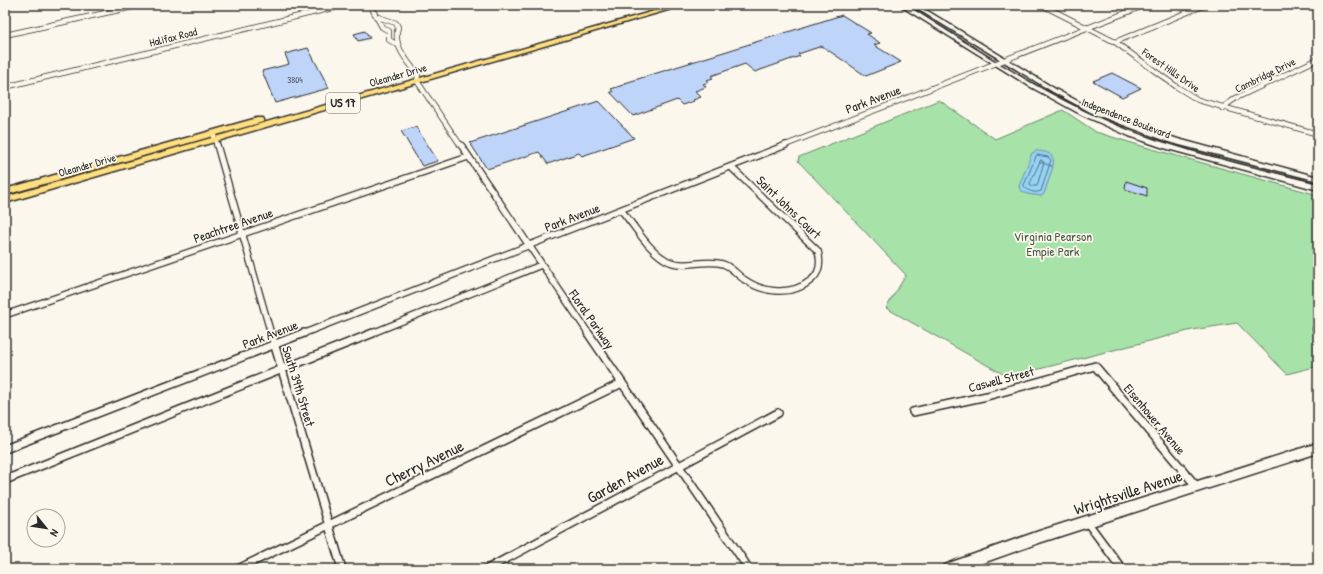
<svg xmlns="http://www.w3.org/2000/svg" width="1323" height="574" font-family="'Patrick Hand',sans-serif">
	<style>
		.green { fill: #a7e2a8; stroke: #69866a }
		.water { fill: #95d3f6; stroke: #6b90a5 }
		.lines { fill: none; stroke-linecap: round; stroke-linejoin: round }
		.shore { stroke: #556e7c; stroke-width: 1 }
		.building { fill: #bfd4f9; stroke: #2b2b2b }
		.street-far2-casing { stroke: #2b2b2b; stroke-width: 6 }
		.street-far1-casing { stroke: #2b2b2b; stroke-width: 8 }
		.street-casing { stroke: #2b2b2b; stroke-width: 10 }
		.secondary-casing { stroke: #2b2b2b; stroke-width: 3 }
		.primary-casing { stroke: #2b2b2b; stroke-width: 3 }
		.street-far2 { stroke: #fbf7ec; stroke-width: 4.5 }
		.street-far1 { stroke: #fbf7ec; stroke-width: 5.5 }
		.street { stroke: #fbf7ec; stroke-width: 7 }
		.secondary { fill: #fbf7ec; fill-rule: evenodd }
		.primary { fill: #ffdf80; fill-rule: evenodd }
		.labels { text-anchor: middle; stroke-width: 3.5; stroke-linejoin: round; paint-order: stroke }
		.far-number-label { font-size: 9px; fill: #50555e }
		.far-street-label { font-size: 11px; fill: #2b2b2b; stroke: #fbf7ec }
		.shield { fill: #fbf7ec; stroke: #696865; stroke-width: 1 }
		.shield-label { font-size: 12px; font-weight: bold; fill: #2b2b2b }
		.street-label { font-size: 13px; fill: #2b2b2b; stroke: #fbf7ec }
		.park-label { font-size: 13px; fill: #4a594a; stroke: #fbf7ec }
		.near-street-label { font-size: 16px; fill: #2b2b2b; stroke: #fbf7ec }
	</style>
	<rect width="100%" height="100%" fill="#fbf7ec"/>
	<filter id="ink" filterUnits="userSpaceOnUse"><feTurbulence type="fractalNoise" baseFrequency=".025" numOctaves="2"/><feDisplacementMap in="SourceGraphic" scale="8" xChannelSelector="R" yChannelSelector="G"/><feConvolveMatrix kernelMatrix="1 2 1 2 8 2 1 2 1" color-interpolation-filters="sRGB"/></filter>
	<g filter="url(#ink)">
		<path class="green" d="M 939,100 L 995,139 L 1063,110 L 1096,132 L 1145,147 L 1318,195 L 1318,366 L 1287,374 L 1237,323 L 1192,330 L 1008,377 L 886,308 L 906,275 L 798,161 L 799,157 Z"/>
		<path class="water" d="M 1036,151 C 1046,151 1056,154 1053,166 L 1040,162 L 1053,167 L 1044,194 L 1041,196 L 1027,194 L 1020,190 L 1019,186 L 1032,153 Z"/>
		<g class="lines">
			<g class="shore">
				<path d="M 1037,155 L 1048,157 L 1051,160 L 1041,191 C 1034,194 1028,191 1024,186 Z"/>
				<path d="M 1041,160 L 1044,162 L 1037,186 L 1031,186 L 1030,184 Z"/>
			</g>
		</g>
		<g class="building">
			<path d="M 842,15 L 871,33 L 867,34 L 880,43 L 874,45 L 901,62 L 866,76 L 822,46 L 798,54 L 800,56 L 755,72 L 745,64 L 711,76 L 713,78 L 707,80 L 709,82 L 703,84 L 706,87 L 695,91 L 701,97 L 693,100 L 694,101 L 682,105 L 677,100 L 633,116 L 610,92 L 613,92 L 611,89 L 626,84 L 625,83 Z"/>
			<path d="M 365,31 L 370,38 L 358,41 L 354,34 Z"/>
			<path d="M 308,48 L 329,88 L 275,103 L 262,71 L 289,64 L 285,54 Z"/>
			<path d="M 1112,73 L 1141,88 L 1122,97 L 1093,81 Z"/>
			<path d="M 599,101 L 634,138 L 582,156 L 579,153 L 548,164 L 539,152 L 487,169 L 470,143 Z"/>
			<path d="M 416,127 L 438,161 L 422,166 L 401,131 Z"/>
			<path d="M 1126,181 L 1147,188 L 1147,196 L 1125,189 Z"/>
		</g>
		<g class="lines">
			<defs>
				<g id="street-far2">
					<path d="M 370,5 L 382,27 L 389,31 L 389,40 L 398,45"/>
					<path d="M 1042,5 L 1115,42 L 1177,87 L 1198,100 L 1318,134"/>
					<path d="M 378,17 L 396,23 L 398,27 C 392,46 408,61 418,75 L 417,81 L 461,146"/>
					<path d="M 5,35 L 142,5"/>
					<path d="M 1115,42 L 1205,5"/>
					<path d="M 5,87 L 345,5"/>
					<path d="M 1222,108 L 1236,98 L 1318,59"/>
					<path d="M 213,133 L 217,146"/>
					<path d="M 783,146 L 1146,5"/>
				</g>
				<g id="street-far1">
					<path d="M 217,145 L 271,334"/>
					<path d="M 461,145 L 589,334"/>
					<path d="M 621,210 C 635,226 647,249 666,260 C 683,270 704,258 723,264 C 732,267 737,275 745,280 C 764,293 791,296 810,281 C 820,274 821,262 818,251 L 731,167"/>
					<path d="M 5,315 L 468,157"/>
					<path d="M 1316,329 L 1318,328"/>
					<path d="M 302,334 L 786,145"/>
					<path d="M 370,334 L 541,265"/>
				</g>
				<g id="street">
					<path d="M 271,333 L 342,569"/>
					<path d="M 588,333 L 749,569"/>
					<path d="M 913,412 L 987,396 L 1095,366 L 1197,487"/>
					<path d="M 5,449 L 304,333"/>
					<path d="M 5,480 L 373,333"/>
					<path d="M 1087,522 L 1122,569"/>
					<path d="M 238,569 L 622,383"/>
					<path d="M 487,569 L 778,413"/>
				</g>
				<g id="secondary">
					<path d="M 899,5 L 906,5 C 965,42 1024,82 1086,112 C 1158,147 1241,164 1318,184 L 1318,190 L 1164,148 L 1129,136 L 1082,115 L 1029,86 Z"/>
					<path d="M 911,5 L 918,5 L 1057,90 L 1098,112 L 1178,139 L 1318,177 L 1318,181 L 1172,143 L 1094,114 L 1053,92 Z"/>
					<path d="M 1318,443 L 1318,453 L 1039,543 L 966,569 L 943,569 L 945,565 L 949,563 L 1039,531 Z"/>
				</g>
				<g id="primary">
					<path d="M 675,5 L 685,5 L 5,203 L 5,197 Z"/>
					<path d="M 257,118 L 263,118 L 264,120 L 263,122 L 5,195 L 5,189 Z"/>
				</g>
			</defs>
			<use href="#street-far2" class="street-far2-casing"/>
			<use href="#street-far1" class="street-far1-casing"/>
			<use href="#street" class="street-casing"/>
			<use href="#secondary" class="secondary-casing"/>
			<use href="#primary" class="primary-casing"/>
			<use href="#street-far2" class="street-far2"/>
			<use href="#street-far1" class="street-far1"/>
			<use href="#street" class="street"/>
			<use href="#secondary" class="secondary"/>
			<use href="#primary" class="primary"/>
		</g>
	</g>
	<g class="labels">
		<g class="far-number-label">
			<text x="295" y="83">3804</text>
		</g>
		<g class="far-street-label">
			<text transform="translate(173 37) rotate(-14)" y="4">Halifax Road</text>
			<text transform="translate(1171 70) rotate(35)" y="4">Forest Hills Drive</text>
			<text transform="translate(398 75) rotate(-16)" y="4">Oleander Drive</text>
			<text transform="translate(1265 75) rotate(-26)" y="4">Cambridge Drive</text>
			<text transform="translate(1126 118) rotate(21)" y="4">Independence Boulevard</text>
			<text transform="translate(87 165) rotate(-16)" y="4">Oleander Drive</text>
		</g>
		<rect class="shield" x="326" y="93" width="34" height="20" rx="3"/>
		<g class="shield-label">
			<text x="343" y="107">US 17</text>
		</g>
		<g class="street-label">
			<text transform="translate(873 99) rotate(-21)" y="5">Park Avenue</text>
			<text transform="translate(789 207) rotate(44)" y="5">Saint Johns Court</text>
			<text transform="translate(572 217) rotate(-21)" y="5">Park Avenue</text>
			<text transform="translate(233 225) rotate(-19)" y="5">Peachtree Avenue</text>
			<text transform="translate(592 319) rotate(55)" y="5">Floral Parkway</text>
			<text transform="translate(270 334) rotate(-21)" y="5">Park Avenue</text>
			<text transform="translate(1001 379) rotate(-15)" y="5">Caswell Street</text>
			<text transform="translate(299 386) rotate(73)" y="5">South 39th Street</text>
			<text transform="translate(1155 419) rotate(50)" y="5">Eisenhower Avenue</text>
		</g>
		<g class="park-label">
			<text x="1053" y="241">Virginia Pearson<tspan x="1053" dy="15">Empie Park</tspan></text>
		</g>
		<g class="near-street-label">
			<text transform="translate(424 463) rotate(-26)" y="6">Cherry Avenue</text>
			<text transform="translate(625 478) rotate(-29)" y="6">Garden Avenue</text>
			<text transform="translate(1128 492) rotate(-18)" y="6">Wrightsville Avenue</text>
		</g>
	</g>
	<rect width="1323" height="574" fill="none" stroke="#fbf7ec" stroke-width="20"/>
	<rect x="10" y="10" width="1303" height="554" fill="none" stroke="#2b2b2b" stroke-width="1.5" filter="url(#ink)"/>
	<g transform="translate(46 528) rotate(120)"><circle r="19" fill="#fbf7ec" stroke="#a8a59f"/>
	<path d="M0-3L7 15L0 10L-7 15Z" fill="#2b2b2b"/>
	<text y="-6" font-size="11" font-weight="bold" text-anchor="middle" fill="#2b2b2b">N</text>
	</g>
</svg>
